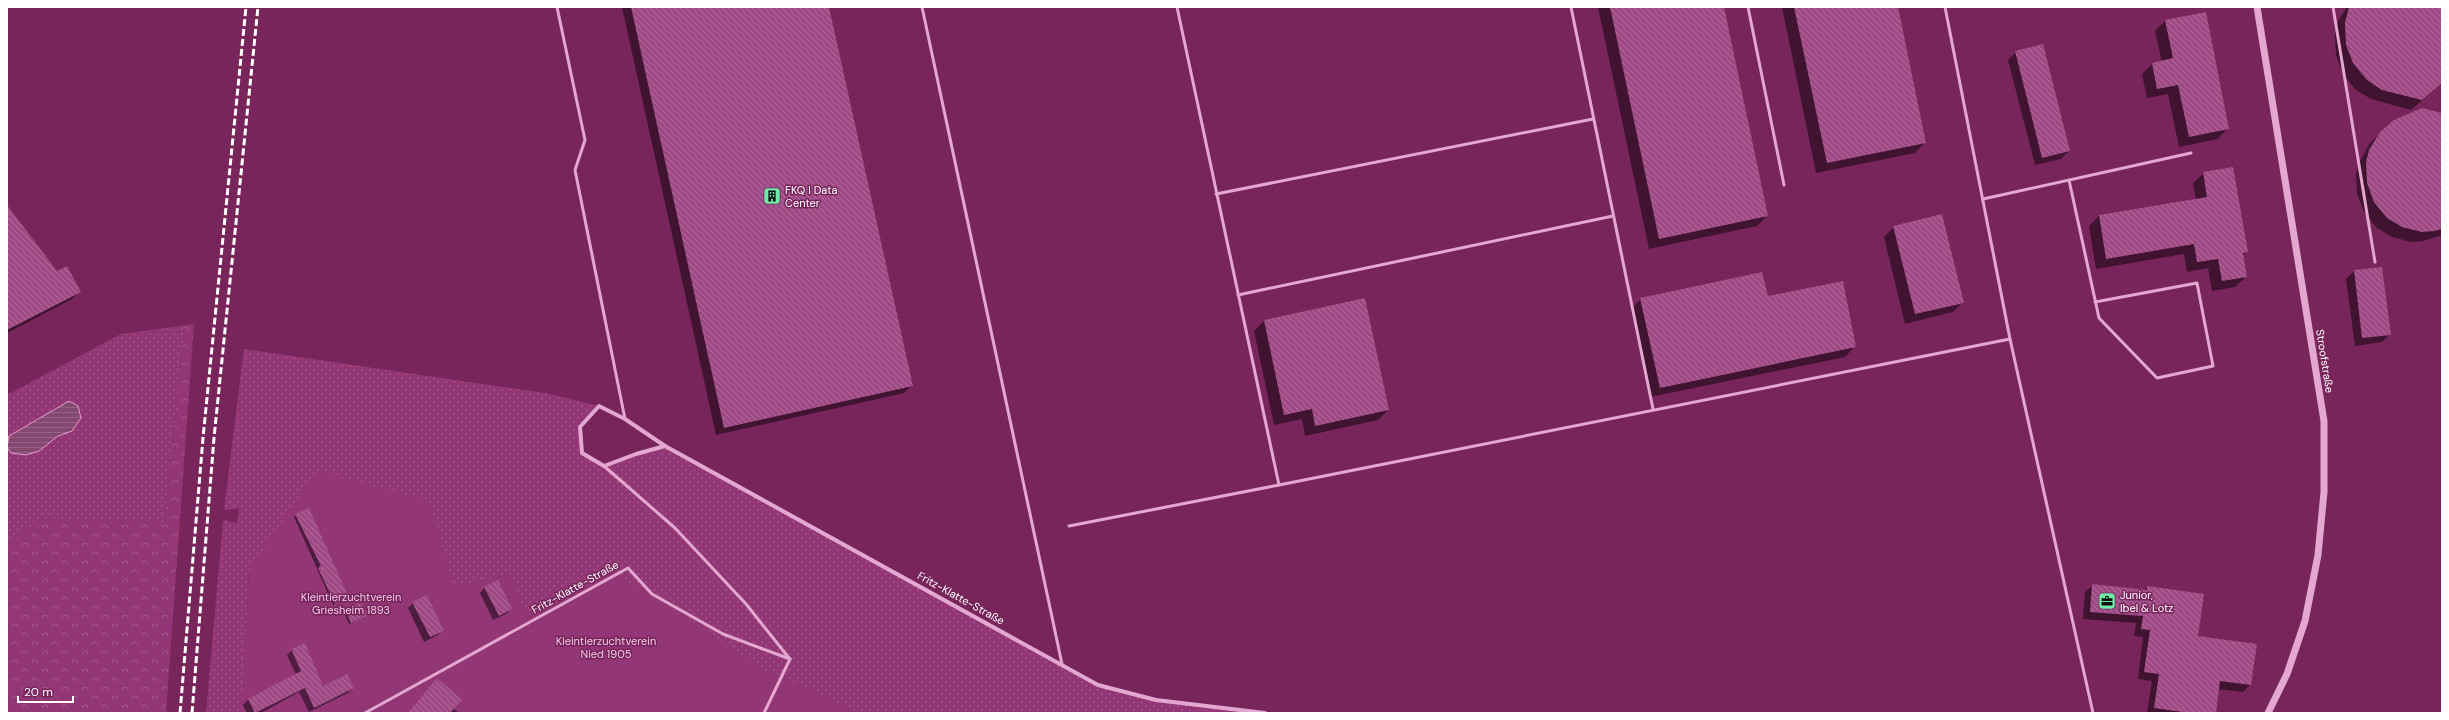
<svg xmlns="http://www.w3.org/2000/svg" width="2449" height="720" font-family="'DM Sans',sans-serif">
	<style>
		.grass { fill: url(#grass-dots) }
		.forest { fill: url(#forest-crowns) }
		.green { fill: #933676 }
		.water { fill: url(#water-rules); stroke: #e39ccd }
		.shadow { fill: #0007 }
		.building { fill: url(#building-back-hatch) }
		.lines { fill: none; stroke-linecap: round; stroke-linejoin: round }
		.service { stroke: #e3a7d0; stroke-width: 3 }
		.minor { stroke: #e3a7d0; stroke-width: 4 }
		.tertiary { stroke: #e3a7d0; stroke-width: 7 }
		.rail { stroke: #fff; stroke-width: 3; stroke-dasharray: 7 3; stroke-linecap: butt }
		.labels { text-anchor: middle; stroke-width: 3; stroke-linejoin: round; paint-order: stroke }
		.poi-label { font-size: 11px; fill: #fff; stroke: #78255c; text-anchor: start }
		.street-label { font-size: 11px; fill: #fff; stroke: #78255c }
		.park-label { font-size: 11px; fill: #f3cae6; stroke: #78255c }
	</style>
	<defs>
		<pattern id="grass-dots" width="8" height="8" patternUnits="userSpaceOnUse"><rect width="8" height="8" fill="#933676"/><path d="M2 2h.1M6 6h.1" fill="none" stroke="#a3548b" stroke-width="1.8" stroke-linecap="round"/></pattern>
		<pattern id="forest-crowns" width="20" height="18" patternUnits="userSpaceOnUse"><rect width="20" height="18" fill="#933676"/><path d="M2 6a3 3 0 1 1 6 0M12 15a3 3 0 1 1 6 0" fill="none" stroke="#a3548b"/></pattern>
		<pattern id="water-rules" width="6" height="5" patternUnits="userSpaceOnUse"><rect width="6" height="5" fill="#854870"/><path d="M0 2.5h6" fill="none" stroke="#976385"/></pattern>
		<pattern id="building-back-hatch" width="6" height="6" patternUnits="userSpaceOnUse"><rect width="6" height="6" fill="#9f4a84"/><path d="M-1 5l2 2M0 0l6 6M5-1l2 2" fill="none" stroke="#b26e9d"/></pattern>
	</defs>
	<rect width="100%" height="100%" fill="#78255c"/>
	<g class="grass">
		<path d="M 184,332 L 164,522 L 40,518 L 7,546 L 7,395 L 121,334 Z"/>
		<path d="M 244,349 L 545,393 L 599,406 L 580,427 L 582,453 L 604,466 L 665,446 L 1098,685 L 1156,700 L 1265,713 L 860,713 L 763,669 L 527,617 L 510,574 L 454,587 L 428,501 L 249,572 L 242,713 L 206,713 L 223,520 L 237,523 L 239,508 L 224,510 Z"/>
	</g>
	<path class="forest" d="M 194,324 L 166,713 L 7,713 L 7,546 L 40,518 L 164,522 L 184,332 L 121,334 Z"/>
	<path class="green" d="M 317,471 L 428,501 L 454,587 L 510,574 L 527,617 L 608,569 L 763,669 L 860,713 L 242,713 L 249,572 Z"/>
	<path class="water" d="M 69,401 L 78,406 L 81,418 L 72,431 L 58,436 L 39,451 L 26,455 L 11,453 L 7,447 L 9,436 Z"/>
	<g class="shadow">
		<path d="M 622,7 L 828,7 L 912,385 L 904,393 L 716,435 Z"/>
		<path d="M 1598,7 L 1723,7 L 1767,216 L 1757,226 L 1649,249 Z"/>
		<path d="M 1782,7 L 1897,7 L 1925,142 L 1915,153 L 1816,173 Z"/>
		<path d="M 2347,7 L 2442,7 L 2442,83 L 2411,110 L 2371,99 L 2356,90 L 2343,74 L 2336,55 L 2335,34 L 2338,21 Z"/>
		<path d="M 2166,20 L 2228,128 L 2218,139 L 2179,147 L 2168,94 L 2147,98 L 2142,74 L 2152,64 L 2162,62 L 2155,31 Z"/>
		<path d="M 2016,52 L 2069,151 L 2061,159 L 2035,165 L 2008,60 Z"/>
		<path d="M 2442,114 L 2442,235 L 2423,241 L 2411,242 L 2392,237 L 2377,228 L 2364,212 L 2357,194 L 2356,173 L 2360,161 L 2370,143 L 2381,133 Z"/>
		<path d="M 2204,173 L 2247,252 L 2242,256 L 2246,277 L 2235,287 L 2212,291 L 2208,268 L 2187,272 L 2184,254 L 2096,269 L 2089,226 L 2099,216 L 2196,200 L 2193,183 Z"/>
		<path d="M 7,206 L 57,272 L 79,292 L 72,299 L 7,333 Z"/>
		<path d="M 1894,227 L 1963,302 L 1953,312 L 1905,324 L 1884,237 Z"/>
		<path d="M 2354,271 L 2390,334 L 2382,342 L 2355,346 L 2346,279 Z"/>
		<path d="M 1641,299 L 1855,346 L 1845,357 L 1650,397 L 1631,309 Z"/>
		<path d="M 1264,321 L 1388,410 L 1378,420 L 1305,436 L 1302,419 L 1274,425 L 1254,331 Z"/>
		<path d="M 296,515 L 348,598 L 345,600 L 333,605 L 294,517 Z"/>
		<path d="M 2093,585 L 2144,590 L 2147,587 L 2197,637 L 2256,645 L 2250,685 L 2243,692 L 2218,689 L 2215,713 L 2147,713 L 2152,681 L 2138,679 L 2143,637 L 2134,636 L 2136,623 L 2083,619 L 2085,592 Z"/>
		<path d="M 485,587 L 511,609 L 506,614 L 493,620 L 480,593 Z"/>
		<path d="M 413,603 L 443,630 L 438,635 L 424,642 L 408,608 Z"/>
		<path d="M 346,611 L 366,616 L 349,624 L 344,613 Z"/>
		<path d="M 292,650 L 322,687 L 353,688 L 348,693 L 309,712 L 299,692 L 261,713 L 247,713 L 243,705 L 248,700 L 296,675 L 287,655 Z"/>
		<path d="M 453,708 L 459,713 L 409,713 Z"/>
	</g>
	<g class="building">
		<path d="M 631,7 L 829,7 L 913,386 L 724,428 Z"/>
		<path d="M 1610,7 L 1724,7 L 1768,216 L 1659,239 Z"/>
		<path d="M 1794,7 L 1898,7 L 1926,143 L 1827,163 Z"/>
		<path d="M 2349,7 L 2442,7 L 2442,83 L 2422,100 L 2382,90 L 2367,80 L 2353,63 L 2346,45 L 2345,23 Z"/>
		<path d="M 2206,12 L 2229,129 L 2189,137 L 2178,85 L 2157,89 L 2152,63 L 2173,58 L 2165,20 Z"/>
		<path d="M 2043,44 L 2070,151 L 2042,158 L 2015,51 Z"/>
		<path d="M 2422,108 L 2442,113 L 2442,229 L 2434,231 L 2422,232 L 2402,227 L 2387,218 L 2374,202 L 2367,183 L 2366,162 L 2369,150 L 2380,132 L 2394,120 Z"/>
		<path d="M 2233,167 L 2248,252 L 2243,253 L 2247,277 L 2222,281 L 2218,259 L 2197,262 L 2194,244 L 2106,259 L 2099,215 L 2207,197 L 2203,172 Z"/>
		<path d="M 7,205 L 57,271 L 67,266 L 81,292 L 7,330 Z"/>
		<path d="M 1942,214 L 1964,303 L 1915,314 L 1893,226 Z"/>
		<path d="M 2382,267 L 2391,335 L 2362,338 L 2354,270 Z"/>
		<path d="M 1762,272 L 1768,296 L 1843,281 L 1856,347 L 1660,388 L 1640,298 Z"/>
		<path d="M 1365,298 L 1389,410 L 1315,426 L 1312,409 L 1284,415 L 1264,320 Z"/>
		<path d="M 309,508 L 349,598 L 335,604 L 318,568 L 321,566 L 295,514 Z"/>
		<path d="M 498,580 L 512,609 L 499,616 L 484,587 Z"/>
		<path d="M 2092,584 L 2147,590 L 2147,586 L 2204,594 L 2198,636 L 2257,644 L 2251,685 L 2220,681 L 2216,713 L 2190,713 L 2154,708 L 2159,674 L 2144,672 L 2150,630 L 2141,629 L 2143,616 L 2090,612 Z"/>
		<path d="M 427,595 L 444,631 L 430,637 L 412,602 Z"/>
		<path d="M 361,603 L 367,616 L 351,623 L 345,610 Z"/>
		<path d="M 305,643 L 323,686 L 347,674 L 354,688 L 314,708 L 305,688 L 255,713 L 248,699 L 301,671 L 291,649 Z"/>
		<path d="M 437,678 L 462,700 L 450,713 L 408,713 Z"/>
	</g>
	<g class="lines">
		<g class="service">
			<path d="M 557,7 L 585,140 L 575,170 L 625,419"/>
			<path d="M 922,7 L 1062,664"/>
			<path d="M 1177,7 L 1279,485 L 2010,339"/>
			<path d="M 1571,7 L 1653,409"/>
			<path d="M 1748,7 L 1784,185"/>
			<path d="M 1945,7 L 2010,339 L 2093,713"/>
			<path d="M 2333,7 L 2375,262"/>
			<path d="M 2069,180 L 2099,318 L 2157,378 L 2213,366 L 2197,283 L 2095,302"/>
			<path d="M 1216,194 L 1593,119"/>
			<path d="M 1983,199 L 2191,153"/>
			<path d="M 1238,295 L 1613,216"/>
			<path d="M 604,466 L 675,528 L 746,604 L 789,658"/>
			<path d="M 1069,526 L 1279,485"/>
			<path d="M 365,713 L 628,568 L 652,594 L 723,634 L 790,659"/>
			<path d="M 764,713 L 790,659"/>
		</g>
		<g class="minor">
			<path d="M 599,406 L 625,419 L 665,446 L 636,454 L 604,466 L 582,453 L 580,427 Z"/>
			<path d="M 665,446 L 1098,685 L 1156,700 L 1265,713"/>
		</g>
		<path class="tertiary" d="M 2257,7 L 2324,421 L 2324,492 L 2318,555 L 2305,621 L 2287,674 L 2268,713"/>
		<g class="rail">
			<path d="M 180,713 L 203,438 L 246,7"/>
			<path d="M 192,713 L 214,438 L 258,7"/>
		</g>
	</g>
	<defs>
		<symbol id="building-square" viewBox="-11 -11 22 22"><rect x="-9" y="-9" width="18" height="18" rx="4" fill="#6decaa" stroke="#78255c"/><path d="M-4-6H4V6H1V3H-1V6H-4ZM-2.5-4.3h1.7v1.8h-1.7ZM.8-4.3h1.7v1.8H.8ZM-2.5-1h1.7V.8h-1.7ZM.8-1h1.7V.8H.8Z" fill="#111"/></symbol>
		<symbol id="office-square" viewBox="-11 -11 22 22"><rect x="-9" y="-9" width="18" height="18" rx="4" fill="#6decaa" stroke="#78255c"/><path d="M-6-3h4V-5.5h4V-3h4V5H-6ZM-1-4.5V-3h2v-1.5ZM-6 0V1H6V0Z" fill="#111"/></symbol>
	</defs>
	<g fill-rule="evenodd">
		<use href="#building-square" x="762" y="186" width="20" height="20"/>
		<use href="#office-square" x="2097" y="591" width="20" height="20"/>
	</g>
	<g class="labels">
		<g class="poi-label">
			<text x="785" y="194">FKQ I Data<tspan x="785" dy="13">Center</tspan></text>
			<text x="2120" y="599">Junior,<tspan x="2120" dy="13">Ibel &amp; Lotz</tspan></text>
		</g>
		<g class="street-label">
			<text transform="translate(2325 361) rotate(81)" y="4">Stroofstraße</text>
			<text transform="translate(575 587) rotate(-29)" y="4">Fritz-Klatte-Straße</text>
			<text transform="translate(961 598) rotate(29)" y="4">Fritz-Klatte-Straße</text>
		</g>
		<g class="park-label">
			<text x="351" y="601">Kleintierzuchtverein<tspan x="351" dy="13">Griesheim 1893</tspan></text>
			<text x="606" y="645">Kleintierzuchtverein<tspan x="606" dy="13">Nied 1905</tspan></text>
		</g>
	</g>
	<rect width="2449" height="720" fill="none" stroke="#ffffff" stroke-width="16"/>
	<path d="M18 696v6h55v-6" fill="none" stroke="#ffffff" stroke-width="2"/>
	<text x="24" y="696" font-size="12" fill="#ffffff" stroke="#78255c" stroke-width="3" paint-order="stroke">20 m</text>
</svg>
